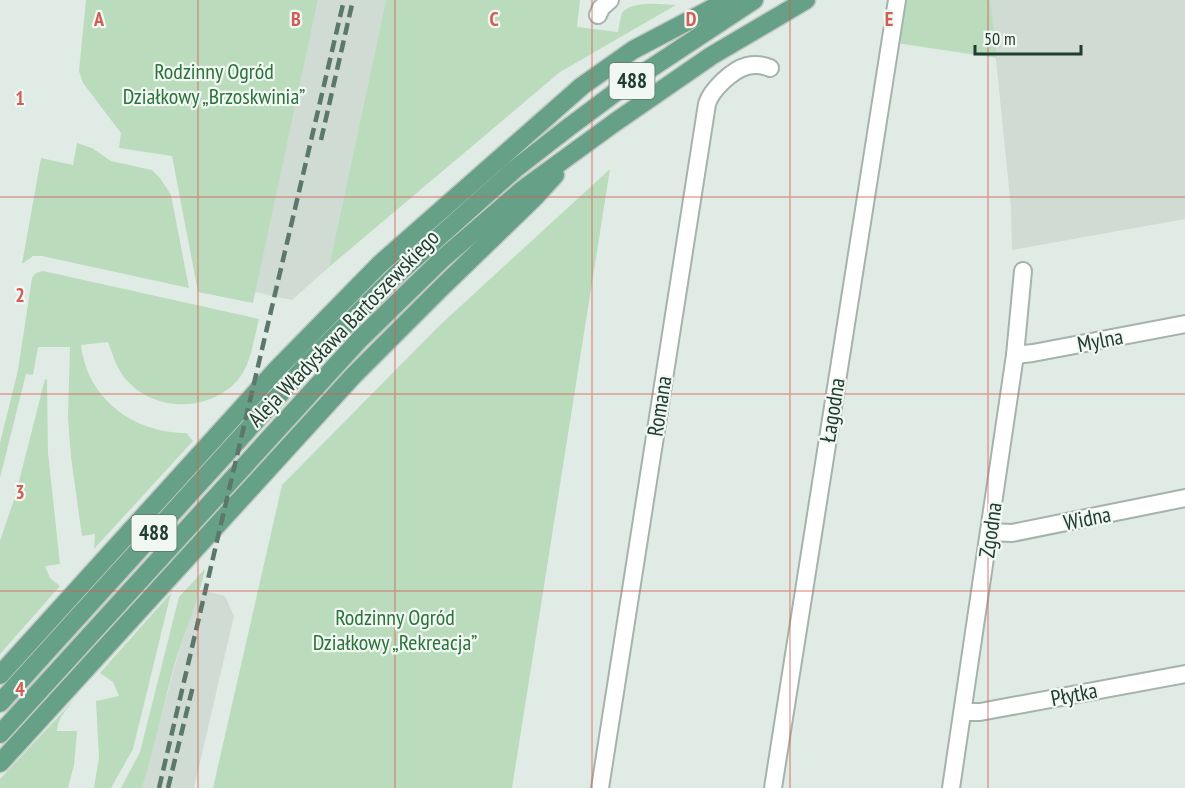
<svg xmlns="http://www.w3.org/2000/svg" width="1185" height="788" font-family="'PT Sans Narrow',sans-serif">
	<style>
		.built { fill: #cfdbd3 }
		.green { fill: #badcbc }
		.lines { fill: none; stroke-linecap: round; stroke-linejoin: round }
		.street-casing { stroke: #a4b3ab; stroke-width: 20 }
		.primary-casing { stroke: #c1c8c5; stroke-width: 21 }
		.street { stroke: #fff; stroke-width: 16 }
		.primary { stroke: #66a086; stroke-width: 18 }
		.rail { stroke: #5c776b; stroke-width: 4.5; stroke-dasharray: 12 6; stroke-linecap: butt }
		.grid { fill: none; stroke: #d15d54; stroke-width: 1.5; stroke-opacity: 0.55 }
		.labels { text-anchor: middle; stroke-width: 4.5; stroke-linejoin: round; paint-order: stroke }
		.shield { fill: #f1f8f3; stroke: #5f746a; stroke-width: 1.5 }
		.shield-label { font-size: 21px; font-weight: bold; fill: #213c30 }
		.park-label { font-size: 22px; fill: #2c723a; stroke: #f1f8f3 }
		.street-label { font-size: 22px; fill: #213c30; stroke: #f1f8f3 }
		.grid-label { font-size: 20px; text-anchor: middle; font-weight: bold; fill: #d15d54; stroke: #f1f8f3; stroke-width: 4.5; stroke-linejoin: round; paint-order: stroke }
	</style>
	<rect width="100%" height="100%" fill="#e1ebe5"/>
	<g class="built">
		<path d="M 318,0 L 386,0 L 329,267 L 292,300 L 255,292 Z"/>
		<path d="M 990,0 L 1185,0 L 1185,219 L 1012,250 L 1011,208 Z"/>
		<path d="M 201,590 L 225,596 L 234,616 L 194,788 L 142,788 L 175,665 L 195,601 Z"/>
	</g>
	<g class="green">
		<path d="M 86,0 L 318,0 L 253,303 L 198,292 L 172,156 L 119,148 L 121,133 L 83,83 L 79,71 Z"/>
		<path d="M 386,0 L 580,0 L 577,27 L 618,32 C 619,26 620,19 622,13 C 632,0 659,4 676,5 L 560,72 L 329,267 Z"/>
		<path d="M 904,0 L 990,0 L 997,58 L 896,43 Z"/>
		<path d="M 77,143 L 92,148 L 111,161 L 152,170 L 160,178 L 171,195 L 189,288 L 42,256 L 33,256 L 22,264 L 41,158 L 73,165 Z"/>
		<path d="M 610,169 L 512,788 L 213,788 L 282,485 L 440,325 Z"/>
		<path d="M 43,271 L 259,319 C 254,338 251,365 238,380 C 207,414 151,412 123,376 C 116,366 112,353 108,342 L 81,345 C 87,399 134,433 186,433 L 193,441 L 94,549 L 95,534 L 82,536 L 71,457 L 68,418 L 70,347 L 38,347 L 33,375 L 26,374 L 0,478 L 0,443 L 18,370 L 32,278 L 36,273 Z"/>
		<path d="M 45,379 L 47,380 L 48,453 L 60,564 L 45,566 L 50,578 L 60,586 L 0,654 L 0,541 L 15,497 Z"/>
		<path d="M 205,569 C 198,602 184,633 174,666 C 163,707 154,748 142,788 L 121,788 L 140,752 L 179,597 Z"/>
		<path d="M 171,593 L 133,749 L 111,788 L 94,788 L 99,757 L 96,701 L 119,696 L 113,682 L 100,673 Z"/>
		<path d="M 75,699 C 67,709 57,718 57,731 L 77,731 L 74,765 L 68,788 L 0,788 L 0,779 Z"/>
	</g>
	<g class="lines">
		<defs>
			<g id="street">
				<path d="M 598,15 L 601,8 L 610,0"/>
				<path d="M 1015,355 L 1033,353 L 1185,324"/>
				<path d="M 989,532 L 1012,533 L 1185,498"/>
				<path d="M 963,712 L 980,712 L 1185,674"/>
				<path d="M 600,788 L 707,104 C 711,90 732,70 747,66 C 755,64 763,65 770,68"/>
				<path d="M 773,788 L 897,0"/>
				<path d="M 951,788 L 1015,355 L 1023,271"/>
			</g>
			<g id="primary">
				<path d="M 0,675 L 278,368 L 380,264 L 582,86 L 633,50 L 728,0"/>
				<path d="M 0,703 L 309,362 L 394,277 L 515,169 L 569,127 L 624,86 L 754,0"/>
				<path d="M 0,734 L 359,340 L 441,260 L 522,190 L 614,123 L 711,56 L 806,0"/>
				<path d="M 0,763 L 353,376 L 441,288 L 535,197 L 555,175"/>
			</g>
		</defs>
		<use href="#street" class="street-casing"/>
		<use href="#primary" class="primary-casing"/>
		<use href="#street" class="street"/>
		<use href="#primary" class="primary"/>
		<g class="rail">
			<path d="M 321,140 L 353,0"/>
			<path d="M 159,788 L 344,0"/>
			<path d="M 168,788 L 193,686"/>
		</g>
	</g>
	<path class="grid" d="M 198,0 L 198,788M 395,0 L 395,788M 592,0 L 592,788M 790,0 L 790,788M 988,0 L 988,788M 0,197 L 1185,197M 0,394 L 1185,394M 0,591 L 1185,591"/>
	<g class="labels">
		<g class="shield">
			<rect x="609.5" y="63" width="45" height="36" rx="4.5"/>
			<rect x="131.5" y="515" width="45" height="36" rx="4.5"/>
		</g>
		<g class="shield-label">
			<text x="632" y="88">488</text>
			<text x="154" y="540">488</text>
		</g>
		<g class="park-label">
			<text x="214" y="79">Rodzinny Ogród<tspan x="214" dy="25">Działkowy „Brzoskwinia”</tspan></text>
			<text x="395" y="625">Rodzinny Ogród<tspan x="395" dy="25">Działkowy „Rekreacja”</tspan></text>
		</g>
		<g class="street-label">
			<text transform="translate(343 328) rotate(-46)" y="8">Aleja Władysława Bartoszewskiego</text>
			<text transform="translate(1100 340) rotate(-11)" y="8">Mylna</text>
			<text transform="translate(659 406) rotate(-81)" y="8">Romana</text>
			<text transform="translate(832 410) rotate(-81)" y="8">Łagodna</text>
			<text transform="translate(1087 518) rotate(-11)" y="8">Widna</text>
			<text transform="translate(990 530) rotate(-82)" y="8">Zgodna</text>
			<text transform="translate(1074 694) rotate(-11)" y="8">Płytka</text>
		</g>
	</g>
	<g class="grid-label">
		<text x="99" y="26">A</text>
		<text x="296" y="26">B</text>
		<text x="494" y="26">C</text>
		<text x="691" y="26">D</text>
		<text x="889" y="26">E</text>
		<text x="20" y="105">1</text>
		<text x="20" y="302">2</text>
		<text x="20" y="499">3</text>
		<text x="20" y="696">4</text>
	</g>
	<path d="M975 45v9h106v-9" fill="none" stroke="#213c30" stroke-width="3"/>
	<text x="984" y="45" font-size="18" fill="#213c30" stroke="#f1f8f3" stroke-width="4.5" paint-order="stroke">50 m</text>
</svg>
